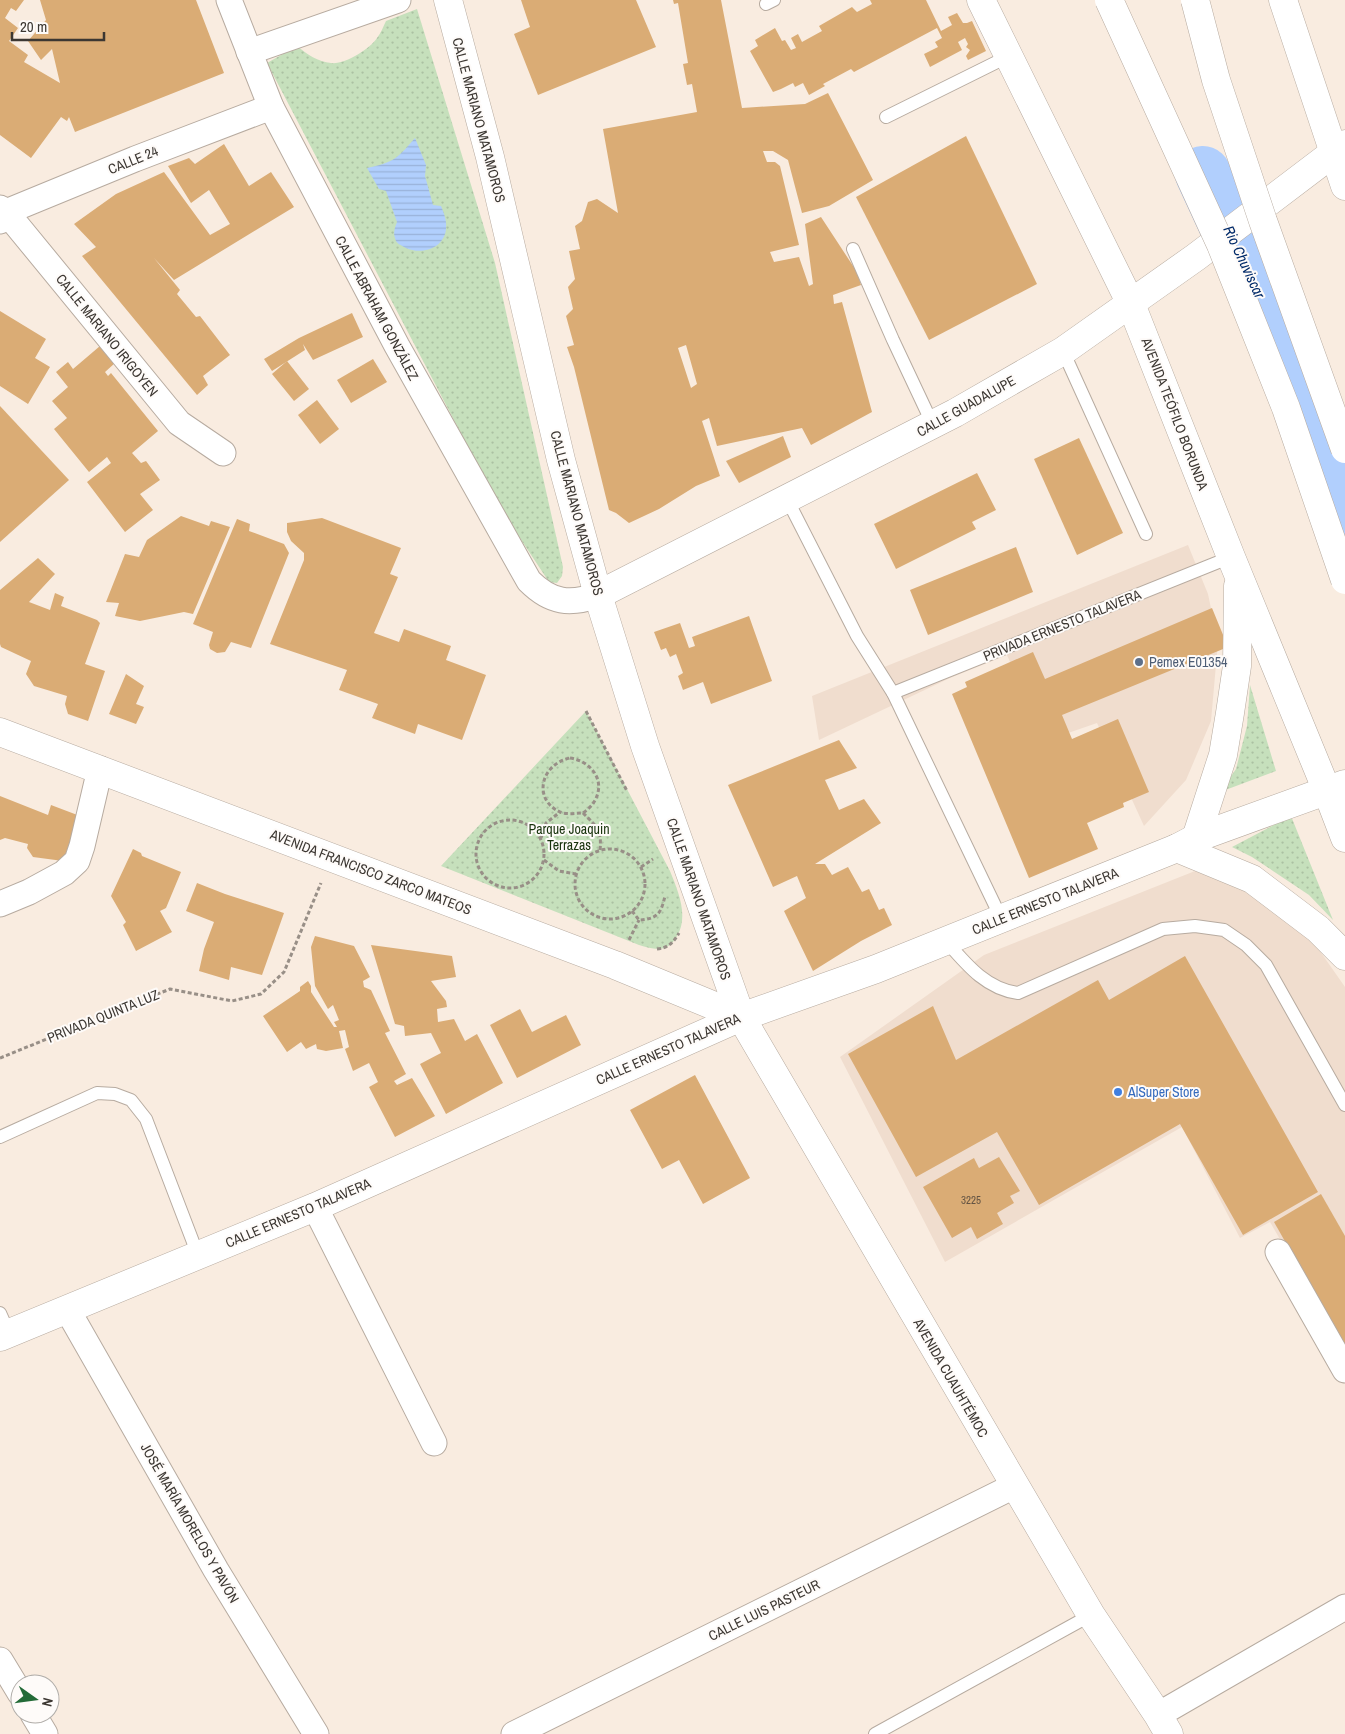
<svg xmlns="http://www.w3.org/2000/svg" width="1345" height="1734" font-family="'Archivo Narrow',sans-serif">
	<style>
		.commercial { fill: #f0ddce }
		.green { fill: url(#green-dots) }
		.water { fill: url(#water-rules) }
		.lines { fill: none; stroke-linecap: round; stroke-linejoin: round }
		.river { stroke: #b1cffd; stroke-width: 56 }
		.building { fill: #daac75; fill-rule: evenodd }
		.lane-casing { stroke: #b7aba0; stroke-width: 14 }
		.street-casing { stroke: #b7aba0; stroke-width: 27 }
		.secondary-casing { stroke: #b7aba0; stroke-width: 29 }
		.path { stroke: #988f87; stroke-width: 3; stroke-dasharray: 4 2.5; stroke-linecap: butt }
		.lane { stroke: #fff; stroke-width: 12 }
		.street { stroke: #fff; stroke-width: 25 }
		.secondary { stroke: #fff; stroke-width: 28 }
		.primary-bridge-casing { stroke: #b7aba0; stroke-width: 29; stroke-linecap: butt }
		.primary-bridge { stroke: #fff; stroke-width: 28 }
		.service-dot { fill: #5c6f8a; stroke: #fefbf9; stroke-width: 2 }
		.shop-dot { fill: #3f7fe0; stroke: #fefbf9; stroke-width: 2 }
		.labels { text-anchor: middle; stroke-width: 4; stroke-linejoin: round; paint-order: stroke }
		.number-label { font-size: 11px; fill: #645443 }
		.street-label { font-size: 14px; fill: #3c3732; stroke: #fefbf9 }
		.service-label { font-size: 14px; fill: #4e5e75; stroke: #fefbf9; text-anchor: start }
		.park-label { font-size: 14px; fill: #18330c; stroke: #fefbf9 }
		.shop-label { font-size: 14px; fill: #366cbe; stroke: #fefbf9; text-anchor: start }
		.water-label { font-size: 15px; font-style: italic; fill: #002a69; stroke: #fefbf9 }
	</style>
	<defs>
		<pattern id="green-dots" width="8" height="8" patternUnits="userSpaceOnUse" patternTransform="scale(1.25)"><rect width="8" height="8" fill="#c6e0bc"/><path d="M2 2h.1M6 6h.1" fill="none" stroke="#abc1a2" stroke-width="1.8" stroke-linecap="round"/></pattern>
		<pattern id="water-rules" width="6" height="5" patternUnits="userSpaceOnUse" patternTransform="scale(1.25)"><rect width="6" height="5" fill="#b1cffd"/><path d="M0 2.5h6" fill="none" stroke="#99b2d9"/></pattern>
	</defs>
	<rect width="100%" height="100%" fill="#f9ece0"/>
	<g class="commercial">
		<path d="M 1188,545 L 1208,594 L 1218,642 L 1211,721 L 1186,780 L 1144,826 L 1097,723 L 1045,741 L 1007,655 L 950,678 L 819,740 L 812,696 Z"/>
		<path d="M 1195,871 L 1260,895 L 1308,934 L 1345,987 L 1345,1352 L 1270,1222 L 1240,1238 L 1182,1127 L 945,1262 L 840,1057 L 984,955 Z"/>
	</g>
	<g class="green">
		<path d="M 417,9 L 495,263 L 563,567 L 562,576 L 557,583 L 549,582 L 500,508 L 267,63 L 297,46 C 307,54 318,62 331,63 C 344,65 370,49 377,38 C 381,33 383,27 386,21 Z"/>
		<path d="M 1250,685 L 1276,771 L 1220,792 L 1236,769 L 1247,726 Z"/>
		<path d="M 586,711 L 670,871 C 678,891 689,916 677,936 C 668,953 655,950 639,945 L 441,866 Z"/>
		<path d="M 1291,816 L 1333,920 L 1309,895 L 1252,857 L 1232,847 Z"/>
	</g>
	<path class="water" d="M 415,138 L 426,165 L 425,176 L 433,205 L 441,206 C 444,213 447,221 446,229 C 444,249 421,255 406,248 C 401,245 396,244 395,238 C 393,233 395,227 397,222 L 386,191 L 379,189 L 367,168 C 393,163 398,158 415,138 Z"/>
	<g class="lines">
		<path class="river" d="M 1203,174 L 1276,331 L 1345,531"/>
	</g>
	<g class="building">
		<path d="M 0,0 L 24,0 L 16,11 L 11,8 L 5,18 L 18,28 L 9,41 L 28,55 L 24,62 L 60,83 L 52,49 L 41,60 L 28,41 L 46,20 L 40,0 L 196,0 L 224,73 L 75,132 L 69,117 L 67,121 L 61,117 L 31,158 L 0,135 Z"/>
		<path d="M 521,0 L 636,0 L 656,47 L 538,95 L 514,34 L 530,27 Z"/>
		<path d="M 673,0 L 721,0 L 742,108 L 805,104 L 828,93 L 873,180 L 829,206 L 802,213 L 788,160 L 773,151 L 763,151 L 767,162 L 775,162 L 780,166 L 799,245 L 770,252 L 774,262 L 799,257 L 809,286 L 813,284 L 805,224 L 821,217 L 857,272 L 861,285 L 833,295 L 834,304 L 842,302 L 872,412 L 811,445 L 802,428 L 717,446 L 709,418 L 702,421 L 720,476 L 696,486 L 659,509 L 629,523 L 616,513 L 609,510 L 574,367 L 567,347 L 574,345 L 566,316 L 573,309 L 568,287 L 575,279 L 569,251 L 580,249 L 575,226 L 582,221 L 588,202 L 597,199 L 618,213 L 603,129 L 697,112 L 692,84 L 687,85 L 683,64 L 688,63 L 678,3 L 674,4 ZM 686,345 L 697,384 L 691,388 L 678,348 Z"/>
		<path d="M 870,0 L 926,0 L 941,31 L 952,25 L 948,17 L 957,13 L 963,23 L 967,23 L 972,21 L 986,51 L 968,60 L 966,56 L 970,50 L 966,47 L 968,44 L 965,38 L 958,42 L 962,50 L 930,67 L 924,54 L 938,47 L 935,42 L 942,38 L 937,28 L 854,72 L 851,69 L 823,84 L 825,86 L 809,95 L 803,83 L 795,87 L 793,83 L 781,89 L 773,92 L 750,51 L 758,46 L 755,40 L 775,28 L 782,41 L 785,40 L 791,50 L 796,48 L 791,38 L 798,34 L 802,42 L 822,31 L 819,26 L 852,7 L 857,12 L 872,4 Z"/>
		<path d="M 966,136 L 1037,284 L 929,340 L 856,197 Z"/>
		<path d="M 224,144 L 249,186 L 271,172 L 294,207 L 174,280 L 154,258 L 180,290 L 177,294 L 196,317 L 200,316 L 230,355 L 203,376 L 208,385 L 197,395 L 82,256 L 96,247 L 74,224 L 116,194 L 164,172 L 210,235 L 230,224 L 209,190 L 191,203 L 168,166 L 189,158 L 195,164 Z"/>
		<path d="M 0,311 L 46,339 L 35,358 L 50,367 L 28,404 L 0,386 Z"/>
		<path d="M 352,313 L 363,337 L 313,360 L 303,344 L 305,350 L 272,371 L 264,359 L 299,338 Z"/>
		<path d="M 100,346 L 115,363 L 105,372 L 108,376 L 111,373 L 158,431 L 132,453 L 141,463 L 146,461 L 160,480 L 140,494 L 153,510 L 125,532 L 87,482 L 111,463 L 107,457 L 89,472 L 54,429 L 67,418 L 52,401 L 68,387 L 56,372 L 68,362 L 73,369 Z"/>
		<path d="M 373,359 L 387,382 L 351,403 L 337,380 Z"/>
		<path d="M 287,361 L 309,389 L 294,401 L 272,374 Z"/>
		<path d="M 317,400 L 339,429 L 320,444 L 298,415 Z"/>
		<path d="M 0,406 L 69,480 L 0,542 Z"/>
		<path d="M 783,436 L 791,457 L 739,483 L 726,461 Z"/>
		<path d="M 1079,438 L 1123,533 L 1077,555 L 1034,459 Z"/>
		<path d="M 977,473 L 996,510 L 972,522 L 976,529 L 896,569 L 874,524 Z"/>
		<path d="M 181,516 L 209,526 L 211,521 L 230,527 L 193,614 L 184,612 L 140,621 L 115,616 L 119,603 L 106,602 L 125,554 L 139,557 L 147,540 Z"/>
		<path d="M 322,518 L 401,548 L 390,574 L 398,577 L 374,633 L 399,642 L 404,629 L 451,646 L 446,660 L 486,675 L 462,740 L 418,724 L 415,734 L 372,718 L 378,704 L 339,690 L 347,670 L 270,644 L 304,560 L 304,553 L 291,541 L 287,532 L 287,523 Z"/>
		<path d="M 237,519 L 250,524 L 249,531 L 284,544 L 289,553 L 251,648 L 231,642 L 225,652 L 217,653 L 210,649 L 209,645 L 213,632 L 193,624 Z"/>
		<path d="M 1016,547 L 1033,592 L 928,635 L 910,590 Z"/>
		<path d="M 38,558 L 55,574 L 29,602 L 50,610 L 55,593 L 64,597 L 61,606 L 97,620 L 100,623 L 85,664 L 105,671 L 88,721 L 68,714 L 65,704 L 67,696 L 34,686 L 26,674 L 31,661 L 1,647 L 0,644 L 0,590 Z"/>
		<path d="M 1212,608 L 1228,647 L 1062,715 L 1072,739 L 1118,719 L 1149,792 L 1123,803 L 1124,807 L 1087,823 L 1098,849 L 1029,878 L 952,694 L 967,687 L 965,682 L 1033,652 L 1045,679 Z"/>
		<path d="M 749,616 L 772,681 L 711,704 L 703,682 L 683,690 L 678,676 L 683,673 L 676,654 L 670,657 L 666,648 L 661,650 L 654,632 L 680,623 L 689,648 L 695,646 L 692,637 Z"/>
		<path d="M 126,674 L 144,686 L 136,704 L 144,707 L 136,724 L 109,714 Z"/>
		<path d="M 839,740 L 857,768 L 825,780 L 839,810 L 864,799 L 881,823 L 815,864 L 825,864 L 832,875 L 848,867 L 862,892 L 869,889 L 879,910 L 884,908 L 892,925 L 861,941 L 813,971 L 784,911 L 806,898 L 797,876 L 773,887 L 728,785 Z"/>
		<path d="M 0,796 L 48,815 L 51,805 L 80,816 L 63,861 L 33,857 L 27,848 L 28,844 L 5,838 L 0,840 Z"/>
		<path d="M 133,849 L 141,853 L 142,856 L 181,872 L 166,908 L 160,911 L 172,932 L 136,951 L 123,925 L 126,922 L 111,896 Z"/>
		<path d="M 197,883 L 225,894 L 284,913 L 262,975 L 231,967 L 229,980 L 199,971 L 204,949 L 214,922 L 186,911 Z"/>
		<path d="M 315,936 L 354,946 L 370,977 L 363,981 L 364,987 L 371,990 L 390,1031 L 385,1033 L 406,1074 L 394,1081 L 397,1085 L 412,1078 L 435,1116 L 395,1137 L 369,1087 L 378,1082 L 369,1063 L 353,1071 L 345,1049 L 349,1047 L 345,1030 L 339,1031 L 343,1048 L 326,1051 L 317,1049 L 316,1044 L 306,1049 L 301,1042 L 287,1052 L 263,1016 L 300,991 L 300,987 L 308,981 L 311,986 L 311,992 L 334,1027 L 337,1027 L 334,1022 L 339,1020 L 333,1005 L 328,1009 L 315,986 L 311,947 Z"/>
		<path d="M 371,945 L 452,956 L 456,977 L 431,981 L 446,1001 L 447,1007 L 437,1009 L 438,1022 L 454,1019 L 465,1041 L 477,1034 L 503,1083 L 446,1114 L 420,1064 L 441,1053 L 431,1033 L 405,1036 L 404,1026 L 395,1024 Z"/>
		<path d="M 1185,956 L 1318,1192 L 1243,1235 L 1180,1124 L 1039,1205 L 997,1132 L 916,1177 L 848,1054 L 933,1006 L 956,1060 L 1098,980 L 1109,1000 Z"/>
		<path d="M 520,1009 L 532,1032 L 566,1015 L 581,1045 L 517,1078 L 490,1025 Z"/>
		<path d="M 695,1075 L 750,1178 L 703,1204 L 679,1160 L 662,1169 L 630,1110 Z"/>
		<path d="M 999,1157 L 1020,1191 L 1010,1196 L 1014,1203 L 997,1213 L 1003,1224 L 977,1239 L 971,1227 L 952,1238 L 923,1187 L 974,1158 L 979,1168 Z"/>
		<path d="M 1321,1194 L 1345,1236 L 1345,1347 L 1274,1222 Z"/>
	</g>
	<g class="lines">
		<defs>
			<g id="lane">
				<path d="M 766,4 L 774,0"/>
				<path d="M 886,117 L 1009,56"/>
				<path d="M 853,249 L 893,340 L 933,425"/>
				<path d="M 1063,351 L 1146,534"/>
				<path d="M 787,499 L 857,636 L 893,693 L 1001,918"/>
				<path d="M 893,693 L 1231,557"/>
				<path d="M 946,941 C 966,964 986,989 1018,993 L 1163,929 L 1195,926 L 1224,930 L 1246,945 L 1266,965 L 1345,1105"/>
				<path d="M 0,1137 L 97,1093 L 115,1094 L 131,1100 L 146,1119 L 198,1255"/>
				<path d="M 0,1313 L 9,1333"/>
				<path d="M 875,1734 L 1091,1615"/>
			</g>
			<g id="street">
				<path d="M 229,0 L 271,107 L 397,346 L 529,581 C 551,603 570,605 598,595"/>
				<path d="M 249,52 L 398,0"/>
				<path d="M 0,208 L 6,212 L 179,423 L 223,453"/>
				<path d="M 0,221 L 6,212 L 135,159 L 271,107"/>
				<path d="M 0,904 L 29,892 L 64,873 L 77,861 L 82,846 L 100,769"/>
				<path d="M 315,1207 L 434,1443"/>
				<path d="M 1278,1252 L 1345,1370"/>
				<path d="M 67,1309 L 216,1570 L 316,1734"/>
				<path d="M 0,1660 L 20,1693"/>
				<path d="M 33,1714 L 45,1734"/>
				<path d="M 1158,1715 L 1345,1607"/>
				<path d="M 514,1734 L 1014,1486"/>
			</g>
			<g id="secondary">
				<path d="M 448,0 L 490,157 L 561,460 L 598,595 L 645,746 L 741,1017 L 1091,1615 L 1158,1715 L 1169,1734"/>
				<path d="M 981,0 L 1131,304 L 1231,557 L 1327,791 L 1345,838"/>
				<path d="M 1283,0 L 1345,186"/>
				<path d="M 598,595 L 955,413 L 1063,351 L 1196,257 L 1345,144"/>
				<path d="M 0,732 L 615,965 L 741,1017"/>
				<path d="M 1196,838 L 1223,755 L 1230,713 L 1237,666 L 1238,586"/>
				<path d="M 1177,848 L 1252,879 L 1318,929 L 1345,956"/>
				<path d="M 0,1337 L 315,1207 L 741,1017 L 876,969 L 1177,848 L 1196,838 L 1345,784"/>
			</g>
		</defs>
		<use href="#lane" class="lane-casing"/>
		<use href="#street" class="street-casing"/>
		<use href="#secondary" class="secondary-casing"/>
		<g class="path">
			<path d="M 586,711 L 627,791"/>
			<path d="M 570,758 C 591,761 607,781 594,802 C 592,806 587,810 583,813 C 575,813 567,815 560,812 C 532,799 541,764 570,758 Z"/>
			<path d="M 583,813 C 597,827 602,830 600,850"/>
			<circle cx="510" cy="854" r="34"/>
			<path d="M 541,838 L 546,823 L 560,812"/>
			<circle cx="610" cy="884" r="35"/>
			<path d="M 544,860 L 559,871 L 576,874"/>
			<path d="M 641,867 L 653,859"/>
			<path d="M 632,911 L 639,920 C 658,919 661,913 665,896"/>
			<path d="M 629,940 L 639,920"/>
			<path d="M 657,949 C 668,948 673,943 679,933"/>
			<path d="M 0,1058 L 170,989 L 232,1001 L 261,994 L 284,972 L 321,883"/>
		</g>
		<use href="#lane" class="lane"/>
		<use href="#street" class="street"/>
		<use href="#secondary" class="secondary"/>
		<defs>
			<g id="primary-bridge">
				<path d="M 1109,0 L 1221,245 L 1286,408 L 1345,580"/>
				<path d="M 1195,0 L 1216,80 L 1263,221 L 1345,449"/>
			</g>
		</defs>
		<use href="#primary-bridge" class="primary-bridge-casing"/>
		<use href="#primary-bridge" class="primary-bridge"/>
	</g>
	<circle class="service-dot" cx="1139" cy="662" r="5"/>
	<circle class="shop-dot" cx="1118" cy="1092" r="5"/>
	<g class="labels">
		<g class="number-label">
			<text x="971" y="1204">3225</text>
		</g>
		<g class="street-label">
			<text transform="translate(479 120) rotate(75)" y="5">CALLE MARIANO MATAMOROS</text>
			<text transform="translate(133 160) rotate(-22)" y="5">CALLE 24</text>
			<text transform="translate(377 308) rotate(62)" y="5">CALLE ABRAHAM GONZÁLEZ</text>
			<text transform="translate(107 335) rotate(51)" y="5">CALLE MARIANO IRIGOYEN</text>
			<text transform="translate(966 406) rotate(-29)" y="5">CALLE GUADALUPE</text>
			<text transform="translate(1175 414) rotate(69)" y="5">AVENIDA TEÓFILO BORUNDA</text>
			<text transform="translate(577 513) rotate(75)" y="5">CALLE MARIANO MATAMOROS</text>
			<text transform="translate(1062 625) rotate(-22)" y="5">PRIVADA ERNESTO TALAVERA</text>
			<text transform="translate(371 872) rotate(21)" y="5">AVENIDA FRANCISCO ZARCO MATEOS</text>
			<text transform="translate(699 899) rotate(71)" y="5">CALLE MARIANO MATAMOROS</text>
			<text transform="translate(1045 901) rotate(-22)" y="5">CALLE ERNESTO TALAVERA</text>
			<text transform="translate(103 1016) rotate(-22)" y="5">PRIVADA QUINTA LUZ</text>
			<text transform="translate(668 1049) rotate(-24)" y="5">CALLE ERNESTO TALAVERA</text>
			<text transform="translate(298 1213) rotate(-23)" y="5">CALLE ERNESTO TALAVERA</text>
			<text transform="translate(951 1378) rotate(60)" y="5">AVENIDA CUAUHTÉMOC</text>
			<text transform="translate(190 1523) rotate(60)" y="5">JOSÉ MARÍA MORELOS Y PAVÓN</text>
			<text transform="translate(764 1610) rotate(-26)" y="5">CALLE LUIS PASTEUR</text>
		</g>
		<g class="service-label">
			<text x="1149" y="667">Pemex E01354</text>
		</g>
		<g class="park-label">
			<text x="569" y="834">Parque Joaquin<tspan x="569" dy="16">Terrazas</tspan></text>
		</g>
		<g class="shop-label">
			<text x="1128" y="1097">AlSuper Store</text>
		</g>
		<g class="water-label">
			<text transform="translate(1244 262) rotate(65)" y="5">Rio Chuviscar</text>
		</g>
	</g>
	<g transform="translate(35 1699) rotate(104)"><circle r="24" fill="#fefbf9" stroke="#b0ada9"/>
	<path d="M0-4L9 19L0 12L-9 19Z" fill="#236b38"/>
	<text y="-8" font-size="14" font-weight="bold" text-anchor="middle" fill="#3c3732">N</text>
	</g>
	<path d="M12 32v8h92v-8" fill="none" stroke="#3c3732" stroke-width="2.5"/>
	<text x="20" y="32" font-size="15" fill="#3c3732" stroke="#fefbf9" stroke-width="4" paint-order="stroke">20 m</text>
</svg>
